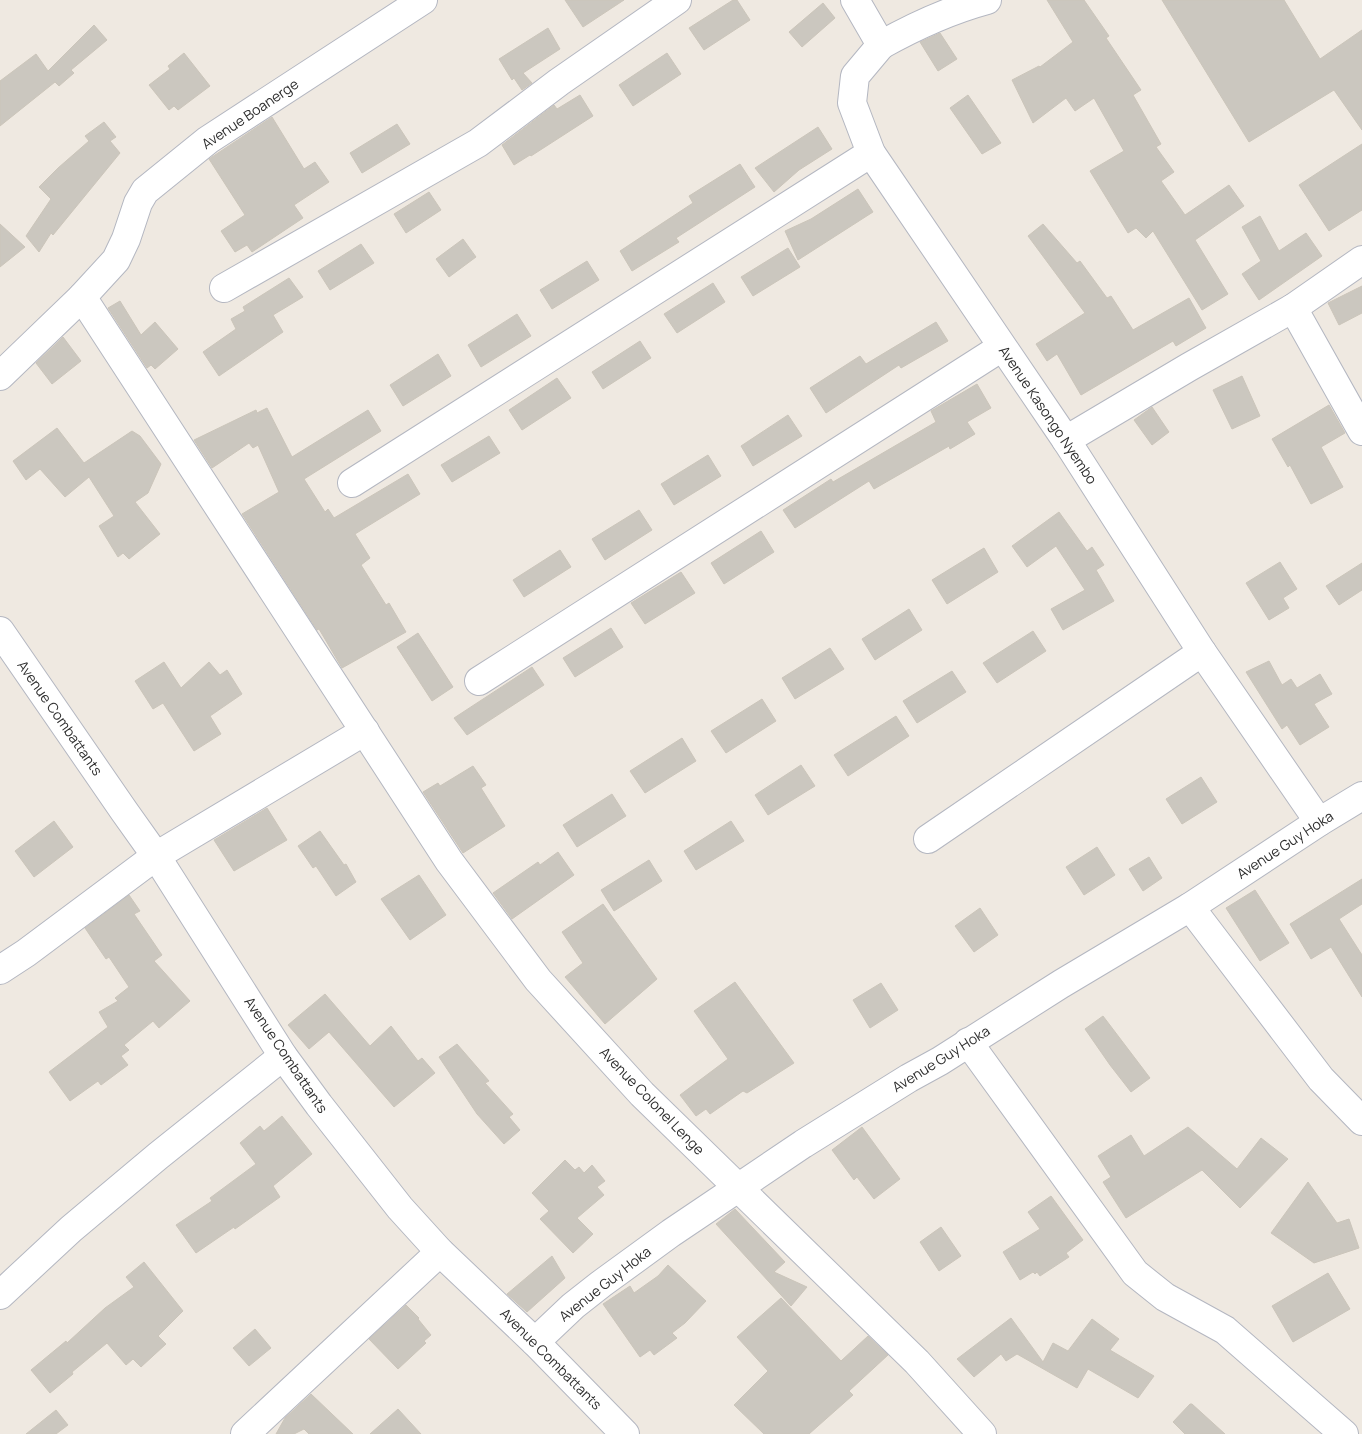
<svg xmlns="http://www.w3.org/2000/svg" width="1362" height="1434" font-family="Manrope,sans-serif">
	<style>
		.building { fill: #cbc7bf; stroke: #cbc5ba }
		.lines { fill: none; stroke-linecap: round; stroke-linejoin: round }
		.minor-casing { stroke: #b4b7c1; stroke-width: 30 }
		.minor { stroke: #fff; stroke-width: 28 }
		.labels { text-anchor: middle; stroke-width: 4; stroke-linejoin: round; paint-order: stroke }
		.street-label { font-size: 14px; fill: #2e2e2e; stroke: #fff }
	</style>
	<rect width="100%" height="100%" fill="#efe9e1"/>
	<g class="building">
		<path d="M 565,0 L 624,0 L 583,27 Z"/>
		<path d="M 733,0 L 737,0 L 750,20 L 704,50 L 689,28 Z"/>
		<path d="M 1047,0 L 1084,0 L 1109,36 L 1106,38 L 1141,90 L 1133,95 L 1161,144 L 1156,147 L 1174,172 L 1161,181 L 1185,215 L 1229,185 L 1244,206 L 1195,240 L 1228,294 L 1202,310 L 1153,231 L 1146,238 L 1136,228 L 1128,233 L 1090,171 L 1124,151 L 1094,98 L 1075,111 L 1066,98 L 1033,123 L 1012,80 L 1039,66 L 1040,67 L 1073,42 Z"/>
		<path d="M 1162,0 L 1284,0 L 1320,59 L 1362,30 L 1362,130 L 1334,90 L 1249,142 Z"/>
		<path d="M 823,3 L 835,18 L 802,47 L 789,32 Z"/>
		<path d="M 94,25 L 107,40 L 71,70 L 74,73 L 59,86 L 55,82 L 0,126 L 0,81 L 36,54 L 48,71 Z"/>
		<path d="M 548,28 L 560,49 L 523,73 L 532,83 L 522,90 L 514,78 L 512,80 L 499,59 Z"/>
		<path d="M 940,33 L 957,59 L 938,71 L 920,42 Z"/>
		<path d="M 184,53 L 210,86 L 178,110 L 174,106 L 169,110 L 149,85 L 170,69 L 168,66 Z"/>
		<path d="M 667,53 L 681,74 L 633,106 L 619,85 Z"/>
		<path d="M 580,95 L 593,116 L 531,156 L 530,155 L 514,165 L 502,145 L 554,105 L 557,109 Z"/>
		<path d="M 968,95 L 1001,143 L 982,154 L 950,108 Z"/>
		<path d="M 272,117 L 304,169 L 315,162 L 329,182 L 294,205 L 303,218 L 252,252 L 247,245 L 235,252 L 221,231 L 245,215 L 209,159 Z"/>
		<path d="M 104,122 L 116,137 L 110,141 L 120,153 L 53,235 L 51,233 L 39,252 L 26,236 L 51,199 L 39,187 L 58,168 L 89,141 L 85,136 Z"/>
		<path d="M 397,124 L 410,144 L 362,173 L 350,153 Z"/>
		<path d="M 818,127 L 832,149 L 799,170 L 774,192 L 755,168 Z"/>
		<path d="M 1362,144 L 1362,210 L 1329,231 L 1299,185 Z"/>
		<path d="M 740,164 L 755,187 L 676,238 L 679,242 L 632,271 L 620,251 L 693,203 L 689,196 Z"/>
		<path d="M 858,189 L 873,212 L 798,260 L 785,231 L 811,219 Z"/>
		<path d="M 429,192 L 441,210 L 406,233 L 394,214 Z"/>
		<path d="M 1260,216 L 1279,251 L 1306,233 L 1322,256 L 1259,300 L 1242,274 L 1261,261 L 1242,227 Z"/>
		<path d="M 0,224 L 25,247 L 0,267 Z"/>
		<path d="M 1043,224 L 1077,263 L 1080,261 L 1107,298 L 1111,296 L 1133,330 L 1189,298 L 1206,328 L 1176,346 L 1173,341 L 1081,395 L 1057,354 L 1047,361 L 1036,344 L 1085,313 L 1028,236 Z"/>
		<path d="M 463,239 L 476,257 L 449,277 L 436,259 Z"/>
		<path d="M 361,244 L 374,263 L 330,290 L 318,271 Z"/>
		<path d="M 788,248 L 800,267 L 753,296 L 741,277 Z"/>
		<path d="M 587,261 L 599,280 L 552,309 L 540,290 Z"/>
		<path d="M 289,278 L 303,297 L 273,315 L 283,332 L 219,376 L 203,352 L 236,329 L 231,319 L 245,311 L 243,307 Z"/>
		<path d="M 713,283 L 725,302 L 677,333 L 664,314 Z"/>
		<path d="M 1362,286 L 1362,313 L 1339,325 L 1328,303 Z"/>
		<path d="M 120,301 L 141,335 L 155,322 L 178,349 L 155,369 L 151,365 L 147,368 L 108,308 Z"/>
		<path d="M 517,314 L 531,336 L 481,367 L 468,345 Z"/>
		<path d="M 936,322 L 948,341 L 901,368 L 899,365 L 826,413 L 810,388 L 860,356 L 866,364 Z"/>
		<path d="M 63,337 L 81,361 L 52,384 L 36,363 Z"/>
		<path d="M 640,341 L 651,358 L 603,389 L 592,372 Z"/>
		<path d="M 438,354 L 451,376 L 403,406 L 390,385 Z"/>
		<path d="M 1242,376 L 1260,416 L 1232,429 L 1213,390 Z"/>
		<path d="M 557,378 L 571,398 L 522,430 L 509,410 Z"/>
		<path d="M 977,384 L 991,408 L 967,422 L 975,434 L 950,449 L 949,446 L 874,489 L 869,481 L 795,528 L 783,510 L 831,479 L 833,482 L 936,422 L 931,411 Z"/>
		<path d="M 1329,405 L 1345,433 L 1321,447 L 1343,487 L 1311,504 L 1290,465 L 1288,467 L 1272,439 Z"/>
		<path d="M 1152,407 L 1169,432 L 1152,445 L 1134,420 Z"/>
		<path d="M 267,408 L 292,457 L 368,410 L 381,431 L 304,479 L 325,512 L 328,509 L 334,518 L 408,474 L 420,494 L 355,534 L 370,558 L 361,565 L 386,605 L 389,603 L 406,632 L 342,668 L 319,629 L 317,630 L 242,514 L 279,492 L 258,445 L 253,448 L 249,443 L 212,468 L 194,440 L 256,410 L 257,413 Z"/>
		<path d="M 788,415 L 802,436 L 753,466 L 741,446 Z"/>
		<path d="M 57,428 L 84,463 L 132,431 L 140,436 L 161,464 L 148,493 L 135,502 L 160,534 L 129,559 L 123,553 L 118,557 L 99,526 L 114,516 L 89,477 L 65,497 L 40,469 L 26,480 L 13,461 Z"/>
		<path d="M 489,436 L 500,453 L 452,482 L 441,465 Z"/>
		<path d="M 708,455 L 721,476 L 674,505 L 661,484 Z"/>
		<path d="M 639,510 L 652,530 L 605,560 L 592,539 Z"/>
		<path d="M 1059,512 L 1087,551 L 1092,547 L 1104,565 L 1096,570 L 1114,601 L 1063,630 L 1051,609 L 1085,590 L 1056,546 L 1027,567 L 1012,546 Z"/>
		<path d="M 761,531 L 774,552 L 724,584 L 711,563 Z"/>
		<path d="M 984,548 L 998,572 L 947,604 L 932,580 Z"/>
		<path d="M 560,550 L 571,567 L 524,597 L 513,580 Z"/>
		<path d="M 1280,562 L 1297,589 L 1283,598 L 1289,608 L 1269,620 L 1246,583 Z"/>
		<path d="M 1362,563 L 1362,590 L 1339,605 L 1326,586 Z"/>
		<path d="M 681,572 L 695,593 L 645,624 L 631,603 Z"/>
		<path d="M 909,609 L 922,630 L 875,660 L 862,639 Z"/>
		<path d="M 611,628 L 623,647 L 575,677 L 563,658 Z"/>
		<path d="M 1033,631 L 1046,651 L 997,683 L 983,663 Z"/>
		<path d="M 418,633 L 453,687 L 432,701 L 397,647 Z"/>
		<path d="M 830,648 L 844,669 L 795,699 L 782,678 Z"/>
		<path d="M 1269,661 L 1282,685 L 1291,679 L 1297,688 L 1320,674 L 1332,694 L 1314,704 L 1329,727 L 1300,745 L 1287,725 L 1282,729 L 1246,672 Z"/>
		<path d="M 164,662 L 181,688 L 209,662 L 220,675 L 227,670 L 242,694 L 210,716 L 221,734 L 194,751 L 163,703 L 153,709 L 135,681 Z"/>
		<path d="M 532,667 L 544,685 L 467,735 L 454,718 Z"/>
		<path d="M 952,671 L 966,692 L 917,723 L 903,701 Z"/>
		<path d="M 762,699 L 776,721 L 726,753 L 711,731 Z"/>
		<path d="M 896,716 L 909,736 L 848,776 L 834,755 Z"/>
		<path d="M 682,738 L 696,761 L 645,793 L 630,771 Z"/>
		<path d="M 801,765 L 815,786 L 768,815 L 755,795 Z"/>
		<path d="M 473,766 L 486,785 L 481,788 L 505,826 L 463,853 L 423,792 L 438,783 L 440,786 Z"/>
		<path d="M 1201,777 L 1217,802 L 1182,824 L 1166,799 Z"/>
		<path d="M 612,794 L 626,816 L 577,847 L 563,825 Z"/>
		<path d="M 267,808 L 287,840 L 234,871 L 214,840 Z"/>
		<path d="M 54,821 L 73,847 L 34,877 L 15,851 Z"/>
		<path d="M 731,821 L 744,841 L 696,870 L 684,851 Z"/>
		<path d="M 320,831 L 344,865 L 346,864 L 356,882 L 336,896 L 316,866 L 313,868 L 298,846 Z"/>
		<path d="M 1097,847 L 1115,875 L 1084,895 L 1066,867 Z"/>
		<path d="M 558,852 L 574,875 L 512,919 L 493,893 L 538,862 L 540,865 Z"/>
		<path d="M 1149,857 L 1162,878 L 1143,891 L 1129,869 Z"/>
		<path d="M 649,860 L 662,881 L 614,911 L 601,890 Z"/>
		<path d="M 419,875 L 446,915 L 410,940 L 381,899 Z"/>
		<path d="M 1362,879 L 1362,904 L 1339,919 L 1362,955 L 1362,997 L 1331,947 L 1311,959 L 1290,924 Z"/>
		<path d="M 1255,890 L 1289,943 L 1260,961 L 1226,908 Z"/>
		<path d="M 129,895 L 140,911 L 134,914 L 162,955 L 154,961 L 190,1001 L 159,1028 L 153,1021 L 124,1045 L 129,1050 L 121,1056 L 128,1065 L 101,1085 L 98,1081 L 70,1101 L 49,1072 L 108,1027 L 99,1012 L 118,1001 L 115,998 L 129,987 L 109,957 L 106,959 L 85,928 Z"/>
		<path d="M 603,904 L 657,979 L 605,1024 L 565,977 L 583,963 L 562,932 Z"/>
		<path d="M 980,908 L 998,935 L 974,952 L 955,926 Z"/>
		<path d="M 735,982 L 794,1063 L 747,1093 L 743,1091 L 710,1114 L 706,1109 L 696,1116 L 680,1095 L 728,1059 L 694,1011 Z"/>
		<path d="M 881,983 L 898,1010 L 870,1028 L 853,1000 Z"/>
		<path d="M 325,994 L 370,1046 L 391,1026 L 418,1061 L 422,1058 L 435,1073 L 394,1107 L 329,1032 L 309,1049 L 288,1025 Z"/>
		<path d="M 1103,1016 L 1150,1078 L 1131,1092 L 1110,1065 L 1085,1029 Z"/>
		<path d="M 457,1044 L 489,1081 L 485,1083 L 513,1114 L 509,1117 L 520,1130 L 504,1144 L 477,1114 L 439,1057 Z"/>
		<path d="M 282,1116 L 312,1154 L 273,1186 L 280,1197 L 235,1229 L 234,1227 L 196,1253 L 176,1225 L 212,1201 L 210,1198 L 256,1164 L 240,1143 L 260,1126 L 264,1131 Z"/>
		<path d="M 862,1127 L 900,1179 L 874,1199 L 857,1177 L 854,1180 L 832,1150 Z"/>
		<path d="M 1188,1127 L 1237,1169 L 1261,1138 L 1288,1159 L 1240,1208 L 1202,1170 L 1126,1218 L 1103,1182 L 1111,1177 L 1098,1156 L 1131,1135 L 1144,1156 Z"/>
		<path d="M 565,1160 L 575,1170 L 579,1167 L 584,1173 L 592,1165 L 605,1181 L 597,1187 L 604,1195 L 577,1218 L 593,1234 L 573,1253 L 540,1219 L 549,1211 L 532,1193 Z"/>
		<path d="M 1308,1182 L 1337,1223 L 1349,1219 L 1359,1248 L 1314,1263 L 1271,1233 Z"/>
		<path d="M 1051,1196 L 1083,1240 L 1066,1253 L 1069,1257 L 1040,1276 L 1037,1272 L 1035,1274 L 1033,1272 L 1020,1280 L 1003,1252 L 1040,1229 L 1028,1212 Z"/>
		<path d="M 735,1209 L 785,1262 L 774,1272 L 807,1287 L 791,1306 L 716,1224 Z"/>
		<path d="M 941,1227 L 961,1256 L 939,1271 L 920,1242 Z"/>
		<path d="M 552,1256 L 565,1278 L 527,1312 L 507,1294 Z"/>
		<path d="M 144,1262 L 183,1311 L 158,1336 L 166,1344 L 141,1367 L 133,1359 L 126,1365 L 107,1343 L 72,1372 L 73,1374 L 50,1393 L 31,1370 L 66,1341 L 67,1343 L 105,1308 L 134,1287 L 126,1277 Z"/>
		<path d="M 668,1265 L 706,1301 L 685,1323 L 672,1333 L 677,1338 L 654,1355 L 650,1350 L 640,1357 L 603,1304 L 630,1286 L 634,1293 L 658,1276 Z"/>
		<path d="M 1328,1273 L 1350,1309 L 1293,1342 L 1272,1306 Z"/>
		<path d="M 781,1298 L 841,1361 L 868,1336 L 888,1355 L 849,1391 L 853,1395 L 809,1434 L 764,1434 L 734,1405 L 768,1371 L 737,1337 Z"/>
		<path d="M 406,1305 L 419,1318 L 418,1319 L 431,1335 L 424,1341 L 426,1343 L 398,1369 L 369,1339 Z"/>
		<path d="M 1011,1318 L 1043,1362 L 1053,1343 L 1068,1351 L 1092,1319 L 1119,1339 L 1110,1350 L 1154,1376 L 1138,1398 L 1088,1369 L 1077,1388 L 1017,1354 L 1006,1361 L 1001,1354 L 974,1377 L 957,1359 Z"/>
		<path d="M 255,1329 L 271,1348 L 249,1366 L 233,1348 Z"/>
		<path d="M 311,1394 L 353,1434 L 309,1434 L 304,1429 L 294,1434 L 276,1434 L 285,1418 Z"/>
		<path d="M 1190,1404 L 1192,1404 L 1225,1434 L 1185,1434 L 1173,1422 Z"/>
		<path d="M 398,1409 L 421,1434 L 370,1434 Z"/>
		<path d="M 56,1410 L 68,1425 L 56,1434 L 26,1434 Z"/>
	</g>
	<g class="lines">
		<defs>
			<g id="minor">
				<path d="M 855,0 L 881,45 L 855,76 L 852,103 L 871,153 L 1066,440 L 1202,652 L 1319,822"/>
				<path d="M 881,45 C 915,26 950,10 987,0"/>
				<path d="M 224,288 L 478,143 L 559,82 L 677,0"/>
				<path d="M 82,297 L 449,861 L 538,980 L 642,1094 L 917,1362 L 982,1434"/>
				<path d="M 1293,308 L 1362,431"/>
				<path d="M 0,376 L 82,297 L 116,260 L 126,239 L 138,203 L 145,191 L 208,140 L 423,0"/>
				<path d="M 1066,440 L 1189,367 L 1293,308 L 1362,260"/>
				<path d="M 352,483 L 871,153"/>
				<path d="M 0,631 L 124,811 L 156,856 L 283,1056 L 319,1105 L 400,1208 L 440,1252 L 535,1342 L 625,1434"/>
				<path d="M 479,681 L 1002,347"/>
				<path d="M 928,839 L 1202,652"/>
				<path d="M 1190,907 L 1321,1079 L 1362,1121"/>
				<path d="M 0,970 L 26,953 L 156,856 L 365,731"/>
				<path d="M 968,1042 L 1135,1273 L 1165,1297 L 1225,1330 L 1344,1434"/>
				<path d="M 0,1295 L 71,1229 L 158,1156 L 283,1056"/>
				<path d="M 535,1342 L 573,1306 L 601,1284 L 671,1233 L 803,1144 L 909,1078 L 940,1061 L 1061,984 L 1190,907 L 1319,822 L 1362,796"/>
				<path d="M 245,1434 L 440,1252"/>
			</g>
		</defs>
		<use href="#minor" class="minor-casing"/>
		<use href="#minor" class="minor"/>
	</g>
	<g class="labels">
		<g class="street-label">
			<text transform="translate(250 114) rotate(-34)" y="5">Avenue Boanerge</text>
			<text transform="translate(1048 415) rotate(56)" y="5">Avenue Kasongo Nyembo</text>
			<text transform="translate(60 718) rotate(55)" y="5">Avenue Combattants</text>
			<text transform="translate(1285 845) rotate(-33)" y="5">Avenue Guy Hoka</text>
			<text transform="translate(286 1055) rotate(56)" y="5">Avenue Combattants</text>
			<text transform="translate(941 1059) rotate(-32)" y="5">Avenue Guy Hoka</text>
			<text transform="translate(652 1101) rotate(46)" y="5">Avenue Colonel Lenge</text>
			<text transform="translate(605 1284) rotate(-38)" y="5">Avenue Guy Hoka</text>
			<text transform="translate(551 1359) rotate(45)" y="5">Avenue Combattants</text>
		</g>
	</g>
</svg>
